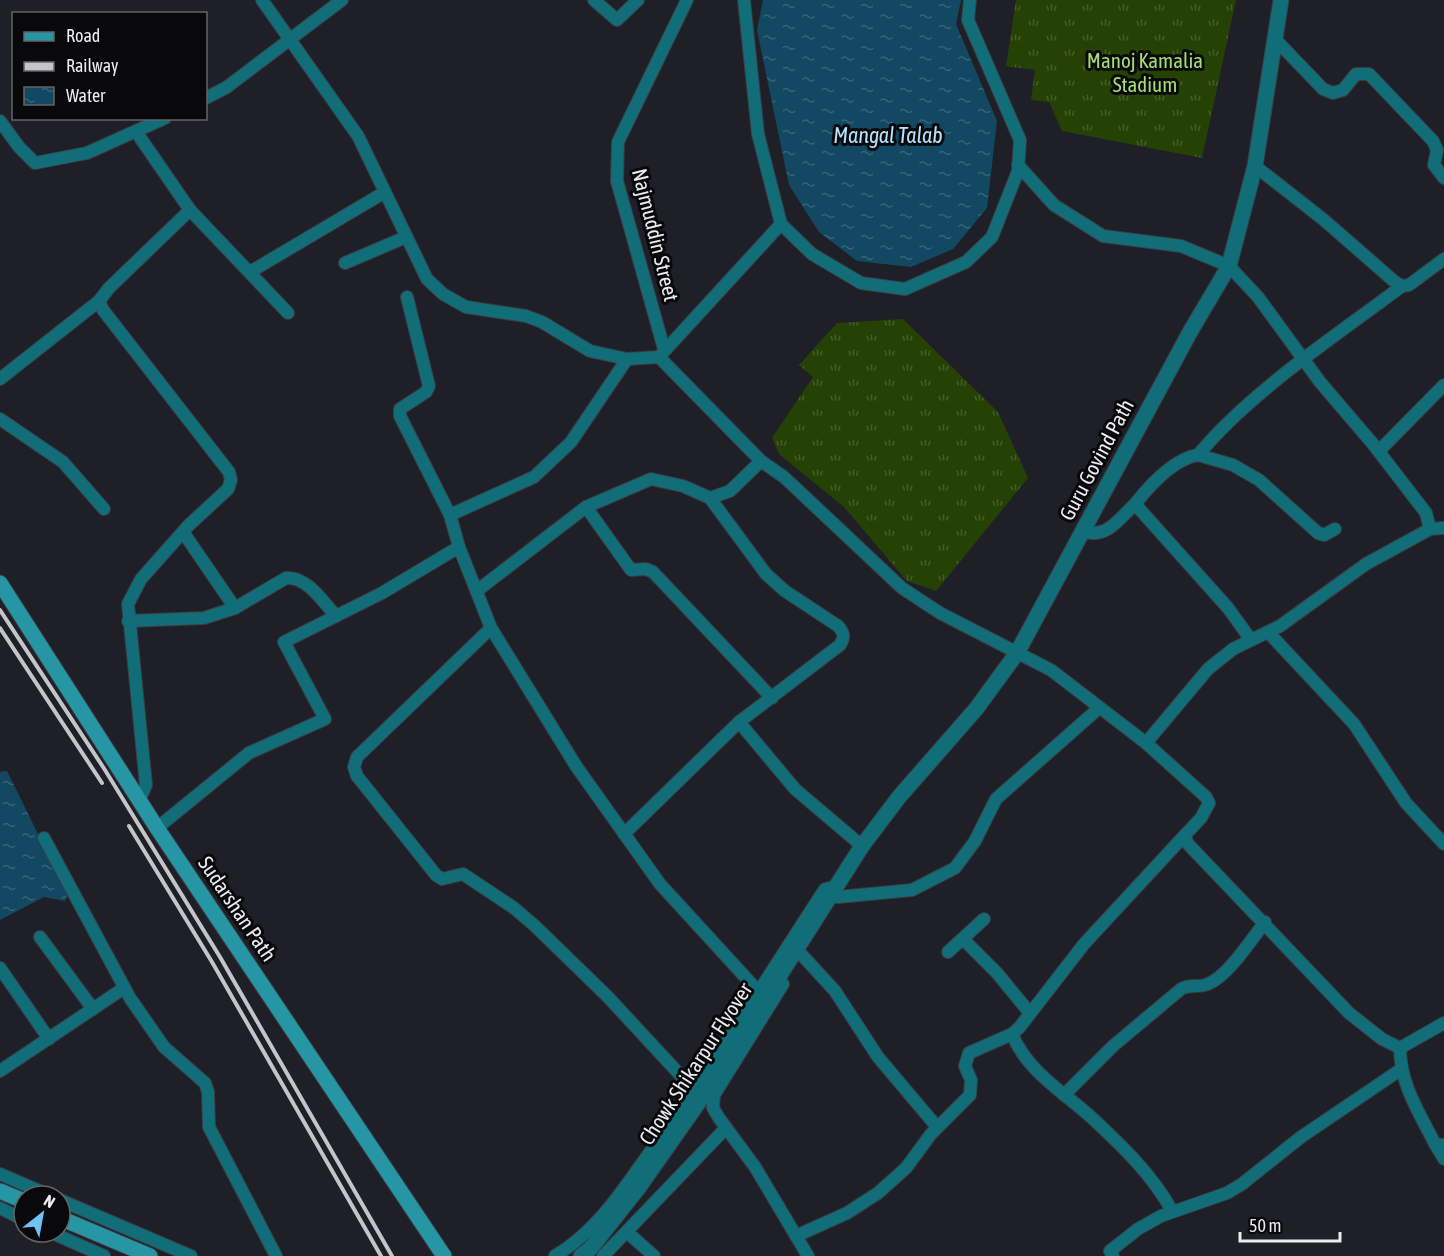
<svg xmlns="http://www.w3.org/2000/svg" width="1444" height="1256" font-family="'Asap Condensed',sans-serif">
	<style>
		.grass { fill: url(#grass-tufts) }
		.water { fill: url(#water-ripples) }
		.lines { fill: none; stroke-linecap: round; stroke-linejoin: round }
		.minor-casing { stroke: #3b3c43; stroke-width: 14 }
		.tertiary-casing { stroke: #3b3c43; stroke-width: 17 }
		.secondary-casing { stroke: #3b3c43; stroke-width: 17 }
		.minor { stroke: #116d78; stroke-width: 12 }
		.tertiary { stroke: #116d78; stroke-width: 15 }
		.secondary { stroke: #2696a4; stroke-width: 15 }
		.rail { stroke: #c4c5cb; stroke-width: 4 }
		.labels { text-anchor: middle; stroke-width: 6; stroke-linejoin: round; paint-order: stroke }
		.park-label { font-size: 21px; fill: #a4dd74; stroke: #09090c }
		.street-label { font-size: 21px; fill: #ebecf1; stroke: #09090c }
		.water-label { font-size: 22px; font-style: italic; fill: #b8e3ff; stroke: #09090c }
	</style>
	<defs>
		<pattern id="grass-tufts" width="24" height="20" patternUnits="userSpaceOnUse" patternTransform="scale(1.5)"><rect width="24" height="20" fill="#264104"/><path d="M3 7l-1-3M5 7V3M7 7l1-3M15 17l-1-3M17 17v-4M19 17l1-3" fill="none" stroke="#465d29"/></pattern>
		<pattern id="water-ripples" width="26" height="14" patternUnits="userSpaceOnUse" patternTransform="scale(1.5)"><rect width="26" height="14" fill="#134863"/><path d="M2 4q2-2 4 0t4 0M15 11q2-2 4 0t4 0" fill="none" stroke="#36637a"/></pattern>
	</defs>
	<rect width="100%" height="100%" fill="#1e1f27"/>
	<g class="grass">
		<path d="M 1016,0 L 1236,0 L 1202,158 L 1062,131 L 1049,102 L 1031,100 L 1035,70 L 1006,66 Z"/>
		<path d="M 903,319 L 998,412 L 1028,478 L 936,591 L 907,581 L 844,507 L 779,454 L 772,438 L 813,377 L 799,365 L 837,323 Z"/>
	</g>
	<g class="water">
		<path d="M 763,0 L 961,0 L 956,24 L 997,121 L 987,208 L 953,249 L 911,267 L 857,261 L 819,232 L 789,185 L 757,30 Z"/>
		<path d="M 7,771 L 68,895 L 65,901 L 44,897 L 0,920 L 0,772 Z"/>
	</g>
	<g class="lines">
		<defs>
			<g id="minor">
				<path d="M 262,0 L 358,136 L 427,279 L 443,294 L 466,307 L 526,316 L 542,322 L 590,351 L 627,359 L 659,357 L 761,461 L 784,477 L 902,588 L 940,613 L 1051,670 L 1146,743 L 1208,669 L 1233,649 L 1280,626 L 1366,564 L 1430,529 L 1426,513 L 1373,444 L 1320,382 L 1258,297 L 1229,266 L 1181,246 L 1103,236 L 1054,205 L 1018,165"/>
				<path d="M 594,0 L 617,20 L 638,0"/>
				<path d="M 1274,38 L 1323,89 L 1333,93 L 1343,90 L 1356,74 L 1369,74 L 1433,141 L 1437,150 L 1434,165 L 1444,178"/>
				<path d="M 206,98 L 227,87 L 342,0"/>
				<path d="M 0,121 L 19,147 L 35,163 L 87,153 L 165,118"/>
				<path d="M 137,133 L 190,210 L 288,313"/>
				<path d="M 1255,166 L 1324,220 L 1395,282 L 1402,286 L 1409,285 L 1444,259"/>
				<path d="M 781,224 L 812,254 L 861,283 L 905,289 L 966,262 L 992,237 L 1018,171 L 1020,140 L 968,20 L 970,0"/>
				<path d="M 345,263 L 406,237"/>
				<path d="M 250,272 L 385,192"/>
				<path d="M 407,297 L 429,386 L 426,392 L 400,409 L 400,416 L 450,515"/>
				<path d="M 664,349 L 617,181 L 618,142 L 687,0"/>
				<path d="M 659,357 L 781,224 L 758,134 L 744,0"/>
				<path d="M 627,359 L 571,442 L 534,477 L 450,515 L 459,547 L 491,628 L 576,766 L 660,884 L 758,991"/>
				<path d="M 0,379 L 99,301"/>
				<path d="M 0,419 L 63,462 L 104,509"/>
				<path d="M 1379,451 L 1444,385"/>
				<path d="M 1198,455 C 1251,391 1336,336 1402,286"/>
				<path d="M 586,507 L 631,570 L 646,569 L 653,572 L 772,698"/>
				<path d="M 1430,529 L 1444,528"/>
				<path d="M 1083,531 C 1106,540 1119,519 1135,504"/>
				<path d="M 183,532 L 235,608"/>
				<path d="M 478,590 L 586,507 L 651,479 L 683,486 L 710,498 L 730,491 L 761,461"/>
				<path d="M 128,621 L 204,618 L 235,608 L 286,578 C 307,576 323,602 336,616"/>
				<path d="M 491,628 L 357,757 L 354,767 L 357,776 L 436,875 L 442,879 L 463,874 L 514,908 L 535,926 L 608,997 L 695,1091"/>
				<path d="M 1268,632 L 1354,724 L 1406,803 L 1444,844"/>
				<path d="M 1251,640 L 1228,608 L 1135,504 C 1150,485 1173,459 1198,455 L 1233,465 L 1259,480 L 1318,533 L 1324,535 L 1335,529"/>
				<path d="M 739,722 L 795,789 L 862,846"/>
				<path d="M 1146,743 L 1206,797 L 1209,803 L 1201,818 L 1184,836 L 1188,844 L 1349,1013 L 1382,1039 L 1400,1048 L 1444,1023"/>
				<path d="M 139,801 L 146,785 L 128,604 L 141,579 L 189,525 L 228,489 L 231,480 L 229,472 L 103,310 L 99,301 L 109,288 L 190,210"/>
				<path d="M 157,828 L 249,753 L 325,719 L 284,642 L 382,593 L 459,547"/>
				<path d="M 624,834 L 739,722 L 840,645 C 845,637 844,633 838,626 L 785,591 L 766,574 L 710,498"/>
				<path d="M 44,838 L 130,998 L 164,1047 L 205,1083 L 208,1092 L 209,1127 L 276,1256"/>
				<path d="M 838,897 L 912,890 L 955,868 L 975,841 L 996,799 L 1099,708"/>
				<path d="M 40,937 L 93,1009"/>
				<path d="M 963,939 L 997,973 L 1029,1012"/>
				<path d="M 948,952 L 984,919"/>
				<path d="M 801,954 L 835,991 L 878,1057 L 937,1127"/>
				<path d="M 0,968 L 49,1039"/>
				<path d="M 783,984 L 714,1095 L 713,1108 L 719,1118 L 755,1167 L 808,1256"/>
				<path d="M 1012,1034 C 1027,1071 1062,1091 1091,1117 C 1120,1144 1153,1175 1172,1211"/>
				<path d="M 1400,1048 C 1400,1084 1419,1112 1435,1144 L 1444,1145"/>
				<path d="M 0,1071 L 124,988"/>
				<path d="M 1064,1095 L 1113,1046 L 1181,989 C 1190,984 1198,988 1208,984 C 1228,976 1251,940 1265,922"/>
				<path d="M 1435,1144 L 1444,1159"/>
				<path d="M 0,1174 L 51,1196"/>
				<path d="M 60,1200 L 191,1256"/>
				<path d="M 0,1208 L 24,1220"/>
				<path d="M 50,1232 L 104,1256"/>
				<path d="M 627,1232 L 654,1256"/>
				<path d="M 796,1236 L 847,1213 L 878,1193 L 906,1168 L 931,1134 L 970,1095 L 971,1080 L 965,1066 L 969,1053 L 1012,1034 L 1019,1028 L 1084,944 L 1184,836"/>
				<path d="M 555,1256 C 597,1231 622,1191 650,1152 C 713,1067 767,977 825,889 L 834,887 L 838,897"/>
				<path d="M 603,1256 L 725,1129"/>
				<path d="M 1113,1256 L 1110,1251 L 1138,1229 L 1161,1216 L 1227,1193 L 1242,1184 L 1301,1137 L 1400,1070"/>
			</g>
			<path id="tertiary" d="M 581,1256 L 590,1249 L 639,1187 L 703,1096 L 862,846 L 899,797 L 976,709 L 1017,653 L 1190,332 L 1229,266 L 1255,166 L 1281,0"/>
			<g id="secondary">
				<path d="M 0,583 L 157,828 L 444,1256"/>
				<path d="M 0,1191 L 24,1201"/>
				<path d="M 60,1218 L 150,1256"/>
			</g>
		</defs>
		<use href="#minor" class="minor-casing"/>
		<use href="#tertiary" class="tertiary-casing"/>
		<use href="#secondary" class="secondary-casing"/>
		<use href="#minor" class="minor"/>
		<use href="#tertiary" class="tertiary"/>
		<use href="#secondary" class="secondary"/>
		<g class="rail">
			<path d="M 0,610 L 105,770 L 220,957 L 392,1256"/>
			<path d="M 0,628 L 102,783"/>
			<path d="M 129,826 L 212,962 L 381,1256"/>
		</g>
	</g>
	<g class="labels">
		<g class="park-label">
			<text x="1145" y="68">Manoj Kamalia<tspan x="1145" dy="24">Stadium</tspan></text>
		</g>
		<g class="street-label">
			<text transform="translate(655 235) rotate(76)" y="7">Najmuddin Street</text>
			<text transform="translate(1097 460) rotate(-62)" y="7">Guru Govind Path</text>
			<text transform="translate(237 909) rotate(56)" y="7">Sudarshan Path</text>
			<text transform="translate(696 1064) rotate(-57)" y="7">Chowk Shikarpur Flyover</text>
		</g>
		<g class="water-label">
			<text x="888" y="143">Mangal Talab</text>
		</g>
	</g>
	<rect x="12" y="12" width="195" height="108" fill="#09090c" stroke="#636468" stroke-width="1.5"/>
	<rect x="24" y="32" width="30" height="9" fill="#2696a4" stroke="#636468" stroke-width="1.5"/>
	<text x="66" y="42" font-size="18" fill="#ebecf1">Road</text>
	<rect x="24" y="62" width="30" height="9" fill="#c4c5cb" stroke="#636468" stroke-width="1.5"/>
	<text x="66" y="72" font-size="18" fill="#ebecf1">Railway</text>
	<rect x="24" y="87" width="30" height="18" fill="url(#water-ripples)" stroke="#636468" stroke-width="1.5"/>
	<text x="66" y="102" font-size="18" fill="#ebecf1">Water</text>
	<g transform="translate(42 1214) rotate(31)"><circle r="28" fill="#09090c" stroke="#636468" stroke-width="1.5"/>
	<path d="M0-4.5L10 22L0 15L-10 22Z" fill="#72c1f5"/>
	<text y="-9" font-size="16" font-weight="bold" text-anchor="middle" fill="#ebecf1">N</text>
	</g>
	<path d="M1240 1232v9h100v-9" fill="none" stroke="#ebecf1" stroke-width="3"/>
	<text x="1249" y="1232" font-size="18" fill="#ebecf1" stroke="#09090c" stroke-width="4.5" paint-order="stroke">50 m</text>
</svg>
